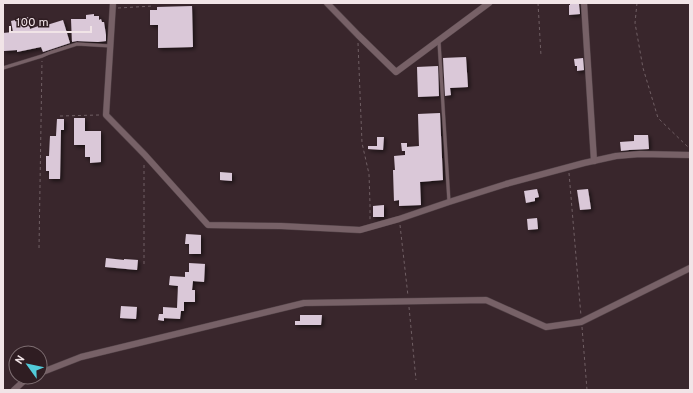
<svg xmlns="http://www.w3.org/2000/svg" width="693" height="393" font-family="Overpass,sans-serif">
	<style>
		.building { fill: #dac8d8; filter: url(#shadow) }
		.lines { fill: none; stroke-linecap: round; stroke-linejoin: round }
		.service-casing { stroke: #524247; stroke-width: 4 }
		.minor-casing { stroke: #524247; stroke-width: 7 }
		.path { stroke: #705f64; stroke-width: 1; stroke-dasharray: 3 3; stroke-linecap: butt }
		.service { stroke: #776167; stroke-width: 3 }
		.minor { stroke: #776167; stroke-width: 6 }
	</style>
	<defs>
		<filter id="shadow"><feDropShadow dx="2" dy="2" stdDeviation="2" flood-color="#0009"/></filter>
	</defs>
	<rect width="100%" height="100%" fill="#39262c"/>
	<g class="building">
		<path d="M 570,4 L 579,4 L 580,14 L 569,15 L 569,5 L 570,5 Z"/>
		<path d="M 192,6 L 193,47 L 158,48 L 158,25 L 150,25 L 150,10 L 157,10 L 157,7 Z"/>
		<path d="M 94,14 L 94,16 L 99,16 L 99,20 L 101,19 L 102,22 L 104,22 L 106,35 L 106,41 L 98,42 L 77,41 L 72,42 L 71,19 L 86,19 L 86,15 Z"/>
		<path d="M 28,17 L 30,29 L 47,23 L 47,25 L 63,20 L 70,43 L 43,52 L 41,47 L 17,52 L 17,50 L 4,51 L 3,33 L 13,32 L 11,21 Z"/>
		<path d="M 466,57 L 468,87 L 450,88 L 451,95 L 445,96 L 443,58 Z"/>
		<path d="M 583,58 L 584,70 L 577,71 L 577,66 L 575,66 L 574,59 Z"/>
		<path d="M 438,66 L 439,96 L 418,97 L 417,67 Z"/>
		<path d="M 440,113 L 443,180 L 420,182 L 421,205 L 399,206 L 399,200 L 394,201 L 393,170 L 395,170 L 394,156 L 405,155 L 405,151 L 402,151 L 401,143 L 407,143 L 407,147 L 419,146 L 418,114 Z"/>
		<path d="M 74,118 L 85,118 L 85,131 L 101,131 L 101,162 L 90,163 L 90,157 L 85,157 L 85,145 L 74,145 Z"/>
		<path d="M 57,119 L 64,119 L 64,130 L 61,130 L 60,179 L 49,179 L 49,171 L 46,171 L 46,156 L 49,156 L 50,136 L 56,136 Z"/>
		<path d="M 634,135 L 648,135 L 649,149 L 629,150 L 621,151 L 620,142 L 634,141 Z"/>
		<path d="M 377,137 L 384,137 L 383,150 L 368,149 L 368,146 L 377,146 Z"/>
		<path d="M 220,172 L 232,173 L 232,181 L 220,180 Z"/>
		<path d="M 537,189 L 539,197 L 535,198 L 535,201 L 526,203 L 524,191 Z"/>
		<path d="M 588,189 L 591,209 L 580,210 L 577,190 Z"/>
		<path d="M 384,205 L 384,217 L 373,217 L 373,206 Z"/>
		<path d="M 537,218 L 538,229 L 528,230 L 527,219 Z"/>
		<path d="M 186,234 L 201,235 L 201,254 L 189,254 L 189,244 L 185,244 Z"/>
		<path d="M 106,258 L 124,260 L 124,259 L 138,260 L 137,270 L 105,267 Z"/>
		<path d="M 189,263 L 205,264 L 204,282 L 193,281 L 192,290 L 195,290 L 195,302 L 184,302 L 184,311 L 181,311 L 180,319 L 164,318 L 164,321 L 158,320 L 159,314 L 163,314 L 163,307 L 177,308 L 178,286 L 169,285 L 170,276 L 185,277 L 185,272 L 189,272 Z"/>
		<path d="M 121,306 L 137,307 L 136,319 L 120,318 Z"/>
		<path d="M 300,315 L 322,315 L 321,325 L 295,325 L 295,321 L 300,321 Z"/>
	</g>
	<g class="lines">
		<defs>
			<g id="service">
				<path d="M 439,42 L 449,202"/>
				<path d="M 3,68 L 42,56 L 49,53 L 77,44 L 111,46"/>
			</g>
			<g id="minor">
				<path d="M 113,3 L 106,115 L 145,155 L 208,225 L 281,226 L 360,230 L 399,219 L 449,202 L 506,184 L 584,163 L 616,156 L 640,154 L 690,155"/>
				<path d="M 327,3 L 358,35 L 396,72 L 489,3"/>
				<path d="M 584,3 L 594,161"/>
				<path d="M 40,373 L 81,357 L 304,303 L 486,300 L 546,327 L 581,322 L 690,268"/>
				<path d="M 14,390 L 26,379 L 31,377"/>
			</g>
		</defs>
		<use href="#service" class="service-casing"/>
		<use href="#minor" class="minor-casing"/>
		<g class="path">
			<path d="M 538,3 L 541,56"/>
			<path d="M 637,3 L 635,23 L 643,68 L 658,118 L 690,149"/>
			<path d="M 118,8 L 153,6"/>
			<path d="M 358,43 L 362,143 L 369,174 L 370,204 L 370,221"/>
			<path d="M 60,116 L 99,115"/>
			<path d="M 569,173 L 581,316"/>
			<path d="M 400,225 L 408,296"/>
			<path d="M 39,248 L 42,61"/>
			<path d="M 144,264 L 144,163"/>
			<path d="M 409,307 L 416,380"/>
			<path d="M 582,327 L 587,390"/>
		</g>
		<use href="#service" class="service"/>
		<use href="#minor" class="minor"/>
	</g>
	<rect width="693" height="393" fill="none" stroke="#f1e4e7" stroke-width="8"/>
	<g transform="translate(28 365) rotate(303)"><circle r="19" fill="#2f1d22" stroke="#7d6d71"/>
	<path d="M0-3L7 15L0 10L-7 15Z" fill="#52cbd9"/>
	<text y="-6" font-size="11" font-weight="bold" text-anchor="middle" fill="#f1e4e7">N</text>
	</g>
	<path d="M10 26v6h81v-6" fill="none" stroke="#f1e4e7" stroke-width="2"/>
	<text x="16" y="26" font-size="12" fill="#f1e4e7" stroke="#2f1d22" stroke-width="3" paint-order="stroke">100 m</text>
</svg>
